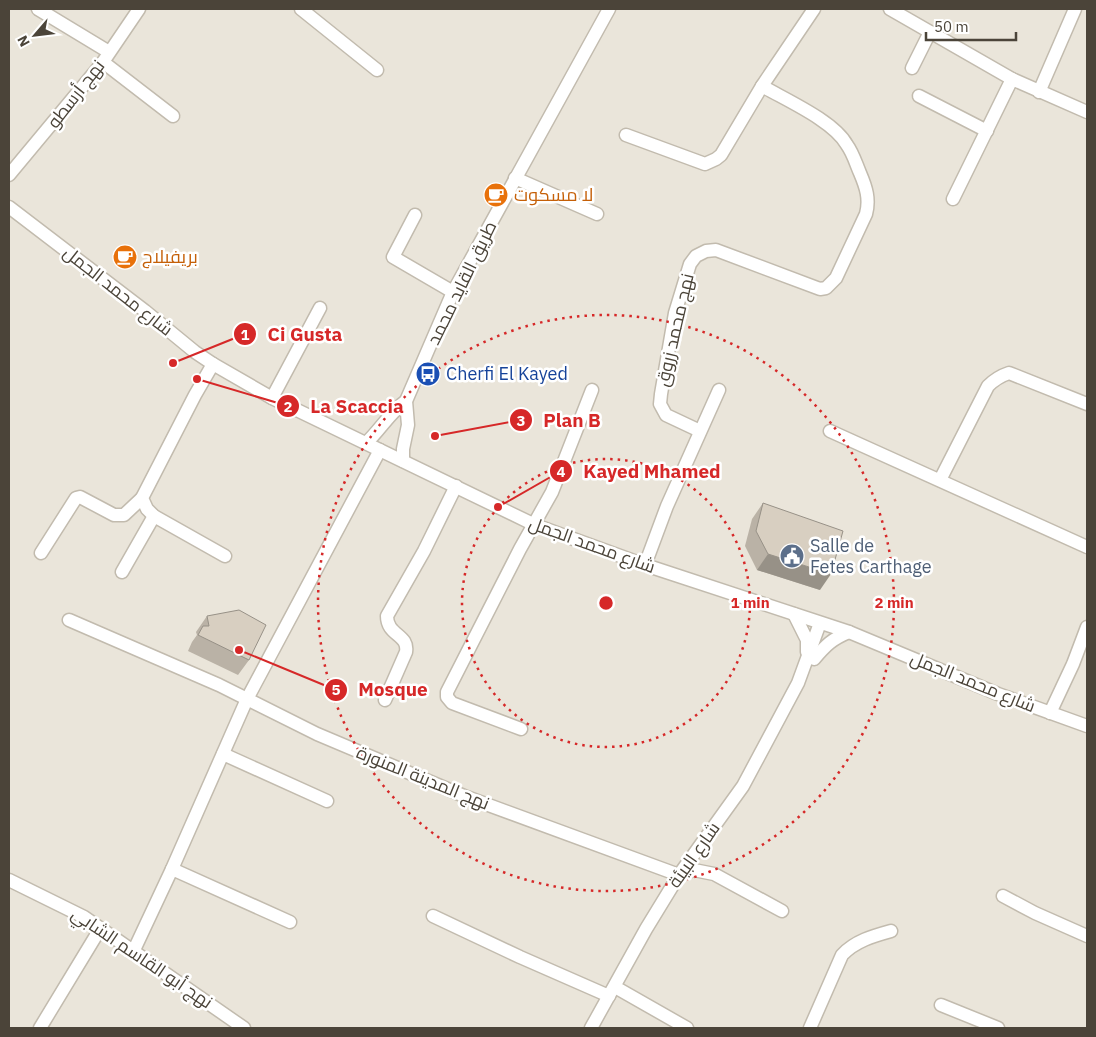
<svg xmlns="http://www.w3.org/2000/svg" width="1096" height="1037" font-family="'IBM Plex Sans',Cairo,sans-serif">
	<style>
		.residential { fill: #eae5da }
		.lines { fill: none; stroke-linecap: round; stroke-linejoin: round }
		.minor-casing { stroke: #c2bbae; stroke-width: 15 }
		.minor { stroke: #fff; stroke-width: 12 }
		.wall { fill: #bab2a6 }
		.shaded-wall { fill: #979187 }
		.building { fill: #d8cfc1; stroke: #979187 }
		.ring { fill: none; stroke: #d62828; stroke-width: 2.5; stroke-dasharray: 2.5 5 }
		.labels { text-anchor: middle; stroke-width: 5; stroke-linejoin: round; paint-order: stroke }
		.street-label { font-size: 18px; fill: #4b4439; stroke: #fff }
		.food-label { font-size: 18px; fill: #c56008; stroke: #fff; text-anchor: start }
		.transit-label { font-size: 18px; fill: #164399; stroke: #fff; text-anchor: start }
		.service-label { font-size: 18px; fill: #4e5e75; stroke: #fff; text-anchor: start }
		.centre { fill: #d62828; stroke: #fff; stroke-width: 2.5 }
		.ring-label { font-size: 15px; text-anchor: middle; font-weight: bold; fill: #d62828; stroke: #fff; stroke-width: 5; stroke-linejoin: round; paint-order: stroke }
		.leader { fill: none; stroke: #d62828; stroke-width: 2 }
		.callout-dot { fill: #d62828; stroke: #fff; stroke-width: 2 }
		.mark-label { font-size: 15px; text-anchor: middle; font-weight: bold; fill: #fff }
		.callout-label { font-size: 19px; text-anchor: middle; font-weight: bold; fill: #d62828; stroke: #fff; stroke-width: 5; stroke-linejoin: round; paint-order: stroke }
	</style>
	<rect width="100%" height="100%" fill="#f6f3ec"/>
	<rect class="residential" x="9" y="9" width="1078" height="1019"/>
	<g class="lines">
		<defs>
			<g id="minor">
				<path d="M 38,9 L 109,52"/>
				<path d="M 301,9 L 377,70"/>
				<path d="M 890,9 L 1012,79 L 1087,112"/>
				<path d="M 103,62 L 173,116"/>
				<path d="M 912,68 L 930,32"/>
				<path d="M 1039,92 L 1075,9"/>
				<path d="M 919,96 L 987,131"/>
				<path d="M 626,135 L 705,164 L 716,159 L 721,155 L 762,86 L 814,9"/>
				<path d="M 9,175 L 103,62 L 139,9"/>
				<path d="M 515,178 L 597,214"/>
				<path d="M 953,199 L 1012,79"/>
				<path d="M 9,207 L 145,311 L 195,352 L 213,364 L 272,398 L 535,525 L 645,565 L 849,632 L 998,694 L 1087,726"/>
				<path d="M 415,215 L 393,257 L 453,292"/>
				<path d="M 213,364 L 195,395 L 142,498 L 147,509 L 154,516 L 225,556"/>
				<path d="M 272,398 L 320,308"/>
				<path d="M 700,431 L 666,415 L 660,404 L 661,394 L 675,313 L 690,264 L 696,256 L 706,251 L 716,250 L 820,289 L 826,288 L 836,278 L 866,214 C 870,199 866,187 860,173 C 856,164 853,153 847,145 C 834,121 786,100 762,86"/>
				<path d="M 830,431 L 1087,547"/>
				<path d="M 366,443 C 380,430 390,412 406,401"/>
				<path d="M 403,461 L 403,449 L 408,425 L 406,401 L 453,292 L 609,9"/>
				<path d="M 940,480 L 988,386 C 995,379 1000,376 1009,373 L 1087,404"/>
				<path d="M 41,553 L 76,498 L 80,497 L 114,515 L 124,515 L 142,498"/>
				<path d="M 645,565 L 667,506 L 719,390"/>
				<path d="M 122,572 L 154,516"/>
				<path d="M 794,614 L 807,640 L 807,652"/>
				<path d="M 69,620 L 219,685 L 317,734 L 464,796 L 679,875 L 694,870 L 714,874 L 782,911"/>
				<path d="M 814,659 C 826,645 832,639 849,632"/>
				<path d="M 385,700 L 406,652 C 409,634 387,636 387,616 L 424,551 L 456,486"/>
				<path d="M 1050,713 L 1073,664 L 1087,627"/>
				<path d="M 521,729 L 452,703 L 447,697 L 447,692 L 520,549 L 552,492 L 592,390"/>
				<path d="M 223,754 L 327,801"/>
				<path d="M 172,869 L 290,922"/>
				<path d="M 9,880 L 84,917 L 244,1028"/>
				<path d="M 1003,896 L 1035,913 L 1087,936"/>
				<path d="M 433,916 L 520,957 L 609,996"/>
				<path d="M 134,950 L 172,869 L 247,699 L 380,450"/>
				<path d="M 615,987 L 687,1028"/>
				<path d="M 941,1005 L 998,1028"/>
				<path d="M 40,1028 L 100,929"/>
				<path d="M 591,1028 L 646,929 L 679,875 L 743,786 L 798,683 L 820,623"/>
				<path d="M 810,1028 L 842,955 C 855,941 873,936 891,931"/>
			</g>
		</defs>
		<use href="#minor" class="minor-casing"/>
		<use href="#minor" class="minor"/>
	</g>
	<g class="wall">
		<path d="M 763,503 L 820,590 L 757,570 L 745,546 L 752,519 Z"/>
		<path d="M 207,616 L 249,660 L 238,675 L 188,651 L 192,642 L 197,635 L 196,632 Z"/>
	</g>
	<path class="shaded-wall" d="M 768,554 L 831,574 L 820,590 L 757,570 Z"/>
	<g class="building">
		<path d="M 763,503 L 843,531 L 831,574 L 768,554 L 756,531 Z"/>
		<path d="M 239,610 L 266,625 L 249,660 L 198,635 L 203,626 L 209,626 L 207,616 Z"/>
	</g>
	<g class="ring">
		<circle cx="606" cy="603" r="144"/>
		<circle cx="606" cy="603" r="288"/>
	</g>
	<defs>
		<symbol id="cafe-disc" viewBox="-11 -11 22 22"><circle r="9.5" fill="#e8710a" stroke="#fff"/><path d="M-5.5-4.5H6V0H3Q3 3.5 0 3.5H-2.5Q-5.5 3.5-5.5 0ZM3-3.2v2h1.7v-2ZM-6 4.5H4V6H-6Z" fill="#fff"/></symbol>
		<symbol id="bus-disc" viewBox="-11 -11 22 22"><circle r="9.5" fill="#1a4fb4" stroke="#fff"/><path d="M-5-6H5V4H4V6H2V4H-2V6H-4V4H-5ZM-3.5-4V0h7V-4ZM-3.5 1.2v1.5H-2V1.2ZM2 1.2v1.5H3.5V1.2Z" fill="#fff"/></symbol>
		<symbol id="civic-disc" viewBox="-11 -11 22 22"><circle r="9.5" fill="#5c6f8a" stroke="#fff"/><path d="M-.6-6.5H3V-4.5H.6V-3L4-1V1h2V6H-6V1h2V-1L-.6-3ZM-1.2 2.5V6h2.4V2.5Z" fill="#fff"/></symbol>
	</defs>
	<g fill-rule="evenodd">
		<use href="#cafe-disc" x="482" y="181" width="28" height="28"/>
		<use href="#cafe-disc" x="111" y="243" width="28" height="28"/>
		<use href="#bus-disc" x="414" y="360" width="28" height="28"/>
		<use href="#civic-disc" x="778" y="542" width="28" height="28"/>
	</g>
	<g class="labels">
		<g class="street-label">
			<text transform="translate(76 94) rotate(-52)" y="6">نهج أرسطو</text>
			<text transform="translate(462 283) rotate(-64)" y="6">طريق القايد محمد</text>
			<text transform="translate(118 291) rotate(38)" y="6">شارع محمد الجمل</text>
			<text transform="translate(675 330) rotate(-77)" y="6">نهج محمد زروق</text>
			<text transform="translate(592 545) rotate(20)" y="6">شارع محمد الجمل</text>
			<text transform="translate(973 682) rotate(22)" y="6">شارع محمد الجمل</text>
			<text transform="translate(423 778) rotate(22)" y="6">نهج المدينة المنورة</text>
			<text transform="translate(694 855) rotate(-55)" y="6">شارع البيئة</text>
			<text transform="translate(142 958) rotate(34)" y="6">نهج أبو القاسم الشابي</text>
		</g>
		<g class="food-label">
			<text x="514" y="201">لا مسكوت</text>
			<text x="142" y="263">بريفيلاج</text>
		</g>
		<g class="transit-label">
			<text x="446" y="380">Cherfi El Kayed</text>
		</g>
		<g class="service-label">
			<text x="810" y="552">Salle de<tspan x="810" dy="21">Fetes Carthage</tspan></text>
		</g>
	</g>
	<circle cx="606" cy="603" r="8" class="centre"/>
	<g class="ring-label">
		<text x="750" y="608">1 min</text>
		<text x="894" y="608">2 min</text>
	</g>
	<path class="leader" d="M173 363L245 334M197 379L288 406M435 436L521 420M498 507L561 471M239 650L336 690"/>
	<g class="callout-dot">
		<circle cx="173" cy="363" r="5"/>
		<circle cx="197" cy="379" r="5"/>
		<circle cx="435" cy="436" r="5"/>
		<circle cx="498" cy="507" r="5"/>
		<circle cx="239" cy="650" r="5"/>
		<circle cx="245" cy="334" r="12"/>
		<circle cx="288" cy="406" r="12"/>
		<circle cx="521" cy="420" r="12"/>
		<circle cx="561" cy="471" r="12"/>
		<circle cx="336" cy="690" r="12"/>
	</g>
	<g class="mark-label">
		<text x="245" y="340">1</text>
		<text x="288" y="412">2</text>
		<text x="521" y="426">3</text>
		<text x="561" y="477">4</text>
		<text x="336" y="695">5</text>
	</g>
	<g class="callout-label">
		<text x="305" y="341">Ci Gusta</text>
		<text x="357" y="413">La Scaccia</text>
		<text x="572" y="427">Plan B</text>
		<text x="652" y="478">Kayed Mhamed</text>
		<text x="393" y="696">Mosque</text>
	</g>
	<rect width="1096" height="1037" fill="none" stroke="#4b4439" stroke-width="20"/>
	<g transform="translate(35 35) rotate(242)" stroke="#ffffff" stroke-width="4" paint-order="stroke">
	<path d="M0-4L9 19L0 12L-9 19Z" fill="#4b4439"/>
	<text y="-8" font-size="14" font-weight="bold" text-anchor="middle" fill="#4b4439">N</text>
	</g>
	<path d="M926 32v8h90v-8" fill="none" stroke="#4b4439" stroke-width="2.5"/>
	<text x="934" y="32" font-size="15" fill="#4b4439" stroke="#ffffff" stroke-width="4" paint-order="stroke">50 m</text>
</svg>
